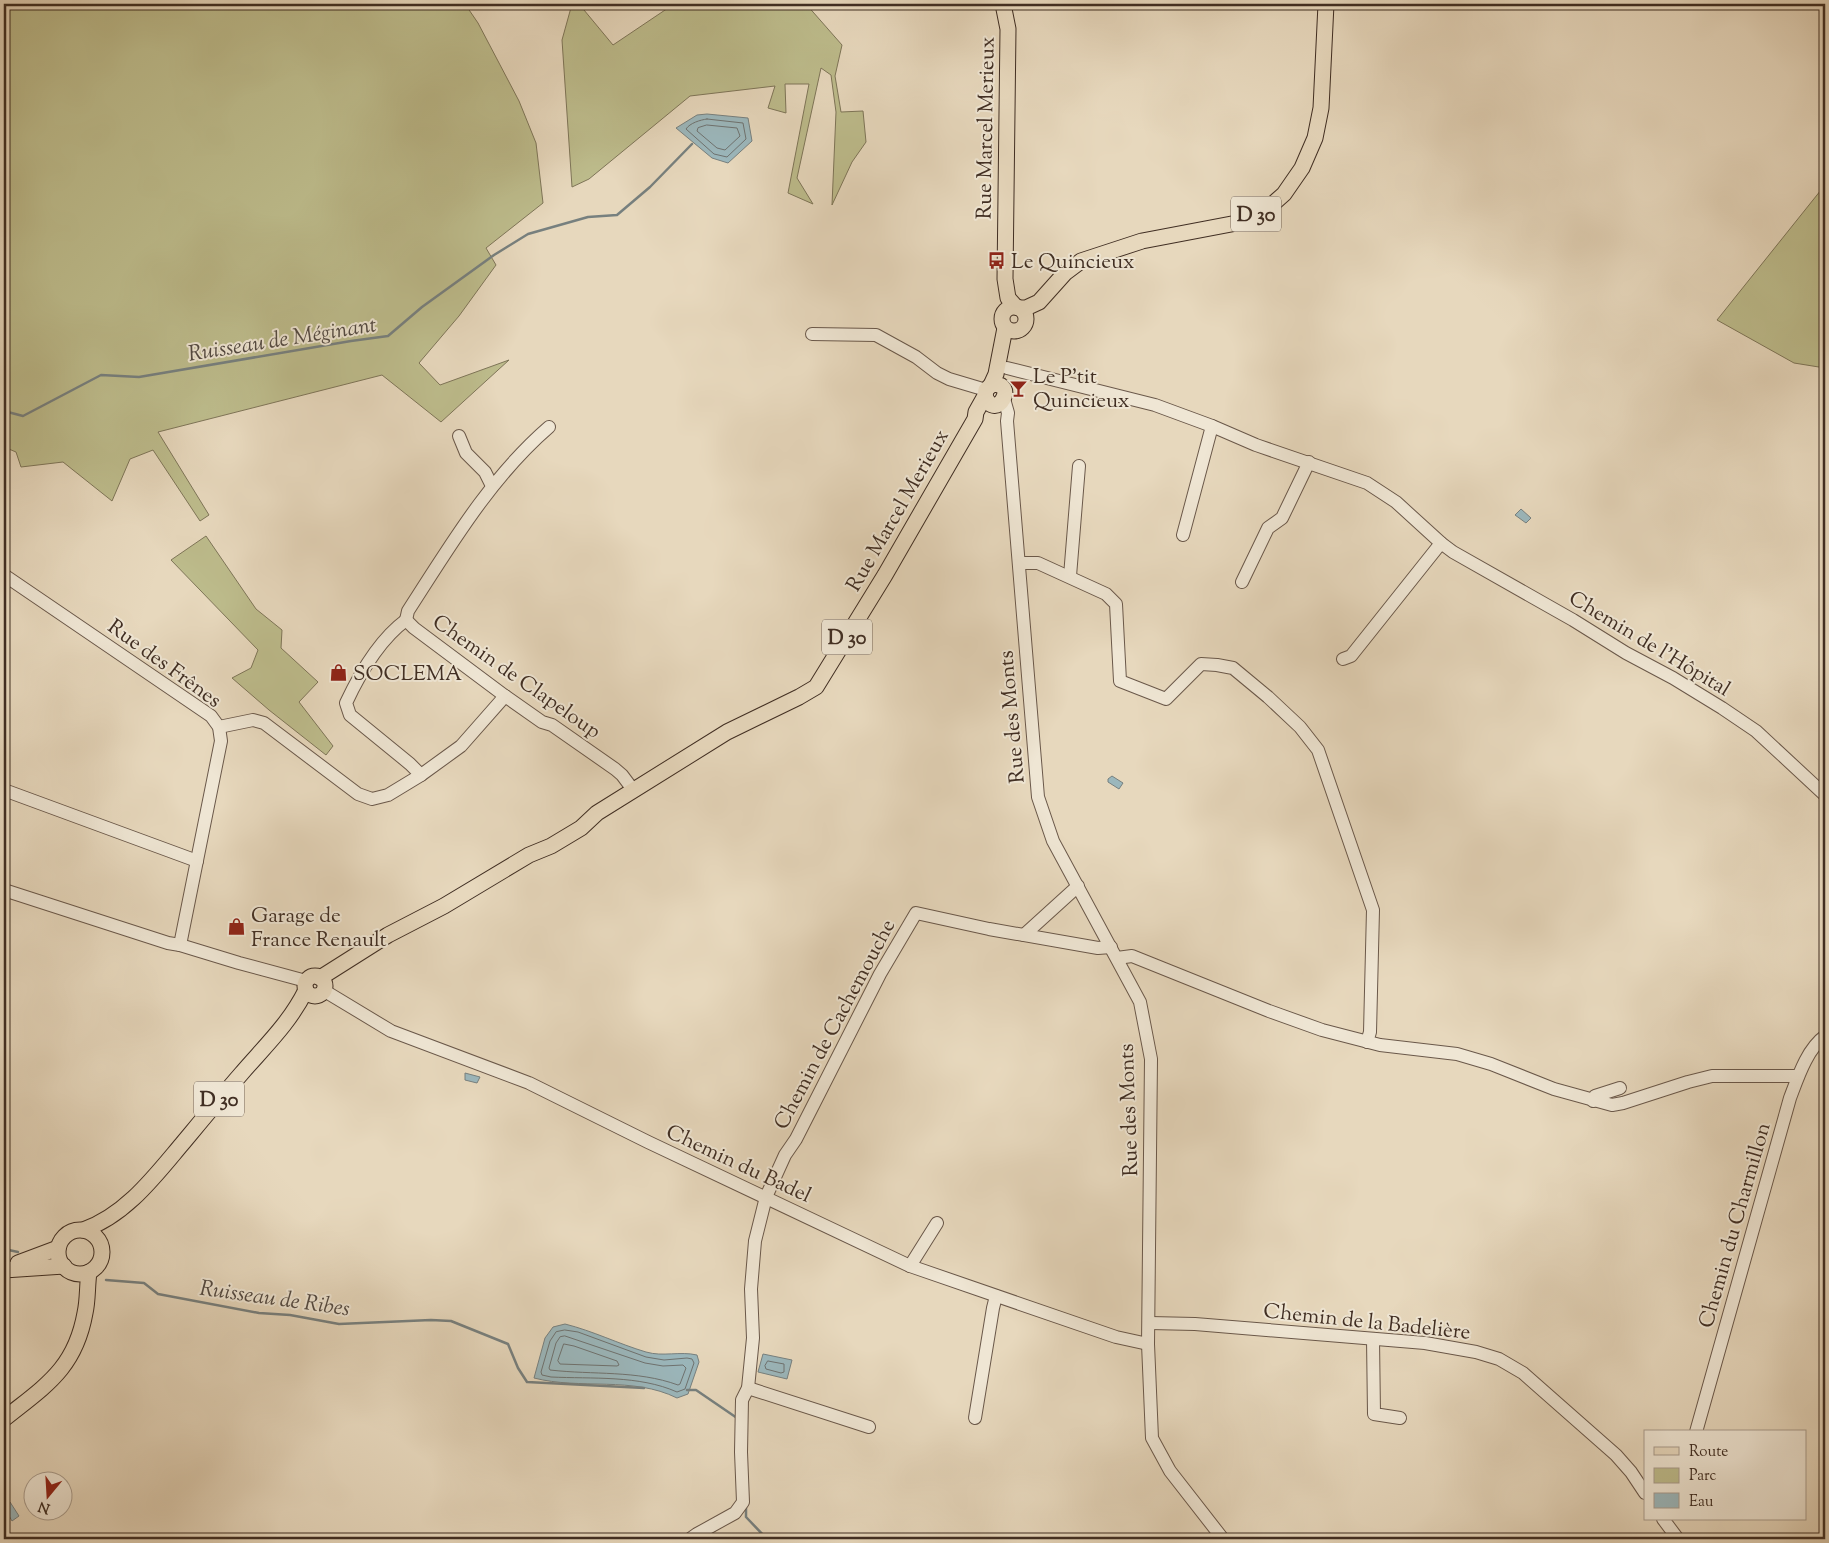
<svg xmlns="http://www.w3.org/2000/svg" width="1829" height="1543" font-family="'Sorts Mill Goudy',serif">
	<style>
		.green { fill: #bdbc8c; stroke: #7e7558 }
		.water { fill: #9bb7bc; stroke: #77807f }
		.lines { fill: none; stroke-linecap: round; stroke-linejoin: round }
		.shore { stroke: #6e7270; stroke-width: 1 }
		.stream { stroke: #77807f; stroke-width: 2.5 }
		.minor-casing { stroke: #6a584a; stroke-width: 14 }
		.major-casing { stroke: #402e23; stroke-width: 17 }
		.minor { stroke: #efe6d4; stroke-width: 12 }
		.major { stroke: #e7d8bd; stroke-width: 15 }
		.labels { text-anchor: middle; stroke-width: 4; stroke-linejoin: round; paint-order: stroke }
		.shield { fill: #efe6d4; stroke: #746558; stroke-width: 1 }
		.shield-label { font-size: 20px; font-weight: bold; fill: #402e23 }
		.street-label { font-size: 21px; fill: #402e23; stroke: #efe6d4 }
		.poi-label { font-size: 21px; fill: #402e23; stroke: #efe6d4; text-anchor: start }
		.water-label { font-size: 22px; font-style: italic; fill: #524942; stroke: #efe6d4 }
	</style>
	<rect width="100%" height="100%" fill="#e7d8bd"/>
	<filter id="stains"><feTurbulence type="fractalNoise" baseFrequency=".004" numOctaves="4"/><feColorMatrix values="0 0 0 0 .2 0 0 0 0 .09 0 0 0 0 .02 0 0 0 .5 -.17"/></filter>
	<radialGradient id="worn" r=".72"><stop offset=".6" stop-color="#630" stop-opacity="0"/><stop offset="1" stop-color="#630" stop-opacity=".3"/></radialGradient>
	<g class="green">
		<path d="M 4,4 L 465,4 L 478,23 L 519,101 L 536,143 L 543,203 L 486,248 L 496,265 L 459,316 L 419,363 L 440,385 L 509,360 L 441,422 L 382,375 L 158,432 L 209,515 L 200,521 L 153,450 L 130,459 L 112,501 L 63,462 L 21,467 L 16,452 L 4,447 Z"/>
		<path d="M 572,4 L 579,4 L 613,45 L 674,4 L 806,4 L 842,45 L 835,76 L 841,112 L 863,111 L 866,142 L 852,162 L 832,205 L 836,112 L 831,75 L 821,68 L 797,178 L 813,204 L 788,193 L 809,84 L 785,84 L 786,113 L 768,108 L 775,86 L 690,96 L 589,179 L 572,187 L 562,40 Z"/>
		<path d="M 1825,185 L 1825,368 L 1794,363 L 1717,320 Z"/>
		<path d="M 206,536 L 256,609 L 282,630 L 281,648 L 318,682 L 299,702 L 333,746 L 326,755 L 269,710 L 232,678 L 251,668 L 258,650 L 171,560 Z"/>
	</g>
	<g class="water">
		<path d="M 707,114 L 748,118 L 752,141 L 728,163 L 712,158 L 676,128 L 697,115 Z"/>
		<path d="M 1521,509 L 1531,518 L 1526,523 L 1515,515 Z"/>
		<path d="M 1112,776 L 1123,783 L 1119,789 L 1108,782 L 1108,779 Z"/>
		<path d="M 465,1073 L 480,1077 L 477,1083 L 465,1080 Z"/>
		<path d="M 565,1324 C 593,1331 619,1344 646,1352 C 663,1357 680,1351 697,1355 L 699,1362 L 688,1394 L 677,1398 C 633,1376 580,1390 534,1378 L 545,1338 L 553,1327 Z"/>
		<path d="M 763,1354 L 792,1360 L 787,1379 L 758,1372 Z"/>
		<path d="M 10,1502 L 19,1516 L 12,1521 L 4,1507 Z"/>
	</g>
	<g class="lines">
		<g class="shore">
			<path d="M 707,119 L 743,123 L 746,139 L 727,157 L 714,154 L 686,129 C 690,123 700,120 707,119 Z"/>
			<path d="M 707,125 L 737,128 L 740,136 L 725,150 L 717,148 L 697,131 L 698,128 Z"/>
			<path d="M 565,1330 L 578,1332 L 646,1357 L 664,1360 L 687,1358 L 692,1359 L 694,1363 L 685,1389 L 677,1392 C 639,1375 592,1379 551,1377 L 542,1375 L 541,1372 L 550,1341 L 556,1332 Z"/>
			<path d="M 565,1336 L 645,1363 L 663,1366 L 683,1365 L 686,1368 L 680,1384 L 678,1385 C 637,1370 593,1375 550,1370 L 549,1368 L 556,1343 L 560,1337 Z"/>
			<path d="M 564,1344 L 574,1346 L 617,1361 L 619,1365 L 617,1366 L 560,1364 L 558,1361 Z"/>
			<path d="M 768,1361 L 784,1364 L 784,1372 L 781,1373 L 766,1369 L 765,1366 Z"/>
		</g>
		<g class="stream">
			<path d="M 4,411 L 23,416 L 101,375 L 139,377 L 351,341 L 388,336 L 422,307 L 494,255 L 528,234 L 588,217 L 617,215 L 650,187 L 692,144"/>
			<path d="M 4,1249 L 18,1252"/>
			<path d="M 106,1280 L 144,1283 L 158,1294 L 259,1313 L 290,1315 L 339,1324 L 431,1320 L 451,1321 L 508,1344 L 518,1368 L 527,1382 L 644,1388"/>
			<path d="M 687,1390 L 696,1390 L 737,1418"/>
			<path d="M 746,1507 L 746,1517 L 767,1539"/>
		</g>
		<defs>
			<g id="minor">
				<path d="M 812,334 L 876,335 L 916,357 L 937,373 L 949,379 L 986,390"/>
				<path d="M 1007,368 L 1155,405 L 1212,426 L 1256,445 L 1367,483 L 1396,502 L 1441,543 L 1453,552 L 1573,620 L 1626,653 L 1673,678 L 1722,708 L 1756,731 L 1825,795"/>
				<path d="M 1004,399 L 1008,413 L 1007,421 L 1038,797 L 1053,841 L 1140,1002 L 1151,1059 L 1148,1344 L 1152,1438 L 1170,1471 L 1223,1539"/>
				<path d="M 459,436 L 466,453 L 485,472 L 492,486"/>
				<path d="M 1183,535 L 1212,426"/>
				<path d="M 1019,563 L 1038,563 L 1106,594 L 1116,604 L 1120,681 L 1166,699 L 1201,664 L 1217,665 L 1233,668 L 1268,697 L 1300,727 L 1318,750 L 1373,910 L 1370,1032 L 1367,1042"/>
				<path d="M 4,575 L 211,716 L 219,727 L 221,741 L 180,945"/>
				<path d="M 1070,576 L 1079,466"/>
				<path d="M 1242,582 L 1268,528 L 1282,518 L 1309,462"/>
				<path d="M 406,620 L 414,628 L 505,696 L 542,722 L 552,725 L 615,769 L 622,775 L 634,791"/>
				<path d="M 406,620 L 408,611 C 450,546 490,478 549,427"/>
				<path d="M 406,620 C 379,640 360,673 346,703 L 350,715 L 410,764 L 421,775"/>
				<path d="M 1343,659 L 1351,656 L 1441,543"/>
				<path d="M 219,727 L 253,720 L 264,723 L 358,794 L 372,799 L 388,795 L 421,775 L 461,746 L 505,696"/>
				<path d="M 4,790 L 197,861"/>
				<path d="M 4,890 L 168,943 L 180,945 L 239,963 L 306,981"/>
				<path d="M 1024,935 L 1078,886"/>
				<path d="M 1117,958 L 1132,956 L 1269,1011 L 1322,1030 L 1380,1045 L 1457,1054 L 1491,1064 L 1554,1089 L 1612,1105 L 1623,1103 L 1688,1082 L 1712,1076 L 1798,1076"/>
				<path d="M 323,990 L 391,1031 L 529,1083 L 648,1142 L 910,1266 L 1116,1337 L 1148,1344"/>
				<path d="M 1593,1101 L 1595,1096 L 1620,1088"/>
				<path d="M 910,1266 L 937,1223"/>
				<path d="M 1150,1323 L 1195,1324 L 1425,1343 L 1476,1352 L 1499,1359 L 1523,1373 L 1616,1455 L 1631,1472 L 1645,1493"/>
				<path d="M 1373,1339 L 1374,1414 L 1400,1418"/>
				<path d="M 748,1388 L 869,1427"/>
				<path d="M 975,1418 L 993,1308 L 996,1296"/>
				<path d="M 1696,1432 L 1790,1098 C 1798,1077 1807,1049 1825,1036"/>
				<path d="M 1663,1519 L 1678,1539"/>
				<path d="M 690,1539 L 697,1534 L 735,1513 L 743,1502 L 741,1452 L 742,1400 L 748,1388 L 753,1338 L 751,1289 L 755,1241 L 766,1197 L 785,1155 L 796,1139 L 880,974 L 916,913 L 989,929 L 1098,948 L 1111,947"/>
			</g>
			<g id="major">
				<path d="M 1003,4 L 1008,29 L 1005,279 L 1008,298 L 1016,307"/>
				<circle cx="1014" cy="319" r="12"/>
				<path d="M 1019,308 L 1026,308 L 1039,302 L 1065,273 L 1081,261 L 1142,241 L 1242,222 L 1266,210 L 1284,194 L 1302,168 L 1315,138 L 1321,108 L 1326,4"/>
				<path d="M 985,396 C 996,424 1020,380 991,385"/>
				<circle cx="315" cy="986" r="10"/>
				<path d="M 320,978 L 388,935 L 444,906 L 529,855 L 551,846 L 581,828 L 597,813 L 727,732 L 799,697 L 816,687 L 885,575 L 975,419 L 976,412 L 985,396 L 986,390 L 991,385 L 996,374 L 1005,328"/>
				<path d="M 83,1230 C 125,1216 155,1176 182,1144 C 202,1120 221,1097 241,1074 C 265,1046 289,1024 306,990"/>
				<circle cx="80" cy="1252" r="22"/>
				<path d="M 18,1263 L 58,1248"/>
				<path d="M 4,1270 L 64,1266"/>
				<path d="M 4,1419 C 45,1386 75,1369 85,1313 C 88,1300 87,1286 89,1272"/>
			</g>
		</defs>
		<use href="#minor" class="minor-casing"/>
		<use href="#major" class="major-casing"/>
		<use href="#minor" class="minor"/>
		<use href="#major" class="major"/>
	</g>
	<defs>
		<symbol id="bus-bare" viewBox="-9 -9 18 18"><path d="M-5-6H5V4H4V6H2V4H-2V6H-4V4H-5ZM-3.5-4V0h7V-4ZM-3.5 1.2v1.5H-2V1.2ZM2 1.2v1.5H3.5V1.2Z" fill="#8f2418" stroke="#efe6d4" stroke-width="2.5" paint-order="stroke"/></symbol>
		<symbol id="bar-bare" viewBox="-9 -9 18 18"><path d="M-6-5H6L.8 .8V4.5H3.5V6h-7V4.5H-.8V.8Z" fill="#8f2418" stroke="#efe6d4" stroke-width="2.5" paint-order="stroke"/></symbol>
		<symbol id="shop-bare" viewBox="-9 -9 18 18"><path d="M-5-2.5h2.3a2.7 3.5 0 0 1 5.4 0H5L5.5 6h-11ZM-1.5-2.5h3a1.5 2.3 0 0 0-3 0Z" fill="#8f2418" stroke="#efe6d4" stroke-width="2.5" paint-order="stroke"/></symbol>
	</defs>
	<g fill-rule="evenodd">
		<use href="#bus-bare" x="984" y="248" width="25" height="25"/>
		<use href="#bar-bare" x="1006" y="376" width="25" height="25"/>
		<use href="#shop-bare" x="326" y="660" width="25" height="25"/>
		<use href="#shop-bare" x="224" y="914" width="25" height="25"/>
	</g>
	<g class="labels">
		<g class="shield">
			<rect x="1231" y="196.5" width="50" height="35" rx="4"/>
			<rect x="822" y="619.5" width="50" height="35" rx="4"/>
			<rect x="194" y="1081.5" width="50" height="35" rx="4"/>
		</g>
		<g class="shield-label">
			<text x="1256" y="221">D 30</text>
			<text x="847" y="644">D 30</text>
			<text x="219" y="1106">D 30</text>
		</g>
		<g class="street-label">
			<text transform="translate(985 128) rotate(-89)" y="7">Rue Marcel Merieux</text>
			<text transform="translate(897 510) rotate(-60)" y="7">Rue Marcel Merieux</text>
			<text transform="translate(1650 643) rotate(31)" y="7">Chemin de l'Hôpital</text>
			<text transform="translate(165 663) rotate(36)" y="7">Rue des Frênes</text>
			<text transform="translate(517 676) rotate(35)" y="7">Chemin de Clapeloup</text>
			<text transform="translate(1011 717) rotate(-95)" y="7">Rue des Monts</text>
			<text transform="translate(834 1024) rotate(-62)" y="7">Chemin de Cachemouche</text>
			<text transform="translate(1128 1110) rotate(-92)" y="7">Rue des Monts</text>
			<text transform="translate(739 1163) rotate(25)" y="7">Chemin du Badel</text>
			<text transform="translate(1734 1225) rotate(-74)" y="7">Chemin du Charmillon</text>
			<text transform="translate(1367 1321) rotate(6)" y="7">Chemin de la Badelière</text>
		</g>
		<g class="poi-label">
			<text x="1011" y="268">Le Quincieux</text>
			<text x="1033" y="383">Le P'tit<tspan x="1033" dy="24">Quincieux</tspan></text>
			<text x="353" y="680">SOCLEMA</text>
			<text x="251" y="922">Garage de<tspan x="251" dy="24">France Renault</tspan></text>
		</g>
		<g class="water-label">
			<text transform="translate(282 338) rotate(-9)" y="8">Ruisseau de Méginant</text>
			<text transform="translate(275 1297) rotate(8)" y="8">Ruisseau de Ribes</text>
		</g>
	</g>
	<rect width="1829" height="1543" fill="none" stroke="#e7d8bd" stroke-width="20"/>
	<rect x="5" y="5" width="1819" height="1533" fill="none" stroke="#402e23" stroke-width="2.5"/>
	<rect x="10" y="10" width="1809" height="1523" fill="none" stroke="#402e23"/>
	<rect x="1644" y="1430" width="162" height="90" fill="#efe6d4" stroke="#a99c8d"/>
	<rect x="1654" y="1447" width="25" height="8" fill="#e7d8bd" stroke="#a99c8d"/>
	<text x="1689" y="1456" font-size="15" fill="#402e23">Route</text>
	<rect x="1654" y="1468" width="25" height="15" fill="#bdbc8c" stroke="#a99c8d"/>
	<text x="1689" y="1480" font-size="15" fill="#402e23">Parc</text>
	<rect x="1654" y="1493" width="25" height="15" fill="#9bb7bc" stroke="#a99c8d"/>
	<text x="1689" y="1506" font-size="15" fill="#402e23">Eau</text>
	<g transform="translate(48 1496) rotate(198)"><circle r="24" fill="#efe6d4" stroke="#a99c8d"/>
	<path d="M0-4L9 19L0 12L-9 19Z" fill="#8f2418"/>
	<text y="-8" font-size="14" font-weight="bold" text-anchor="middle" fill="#402e23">N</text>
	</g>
	<rect width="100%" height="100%" filter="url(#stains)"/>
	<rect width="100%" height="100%" fill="url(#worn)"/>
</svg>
